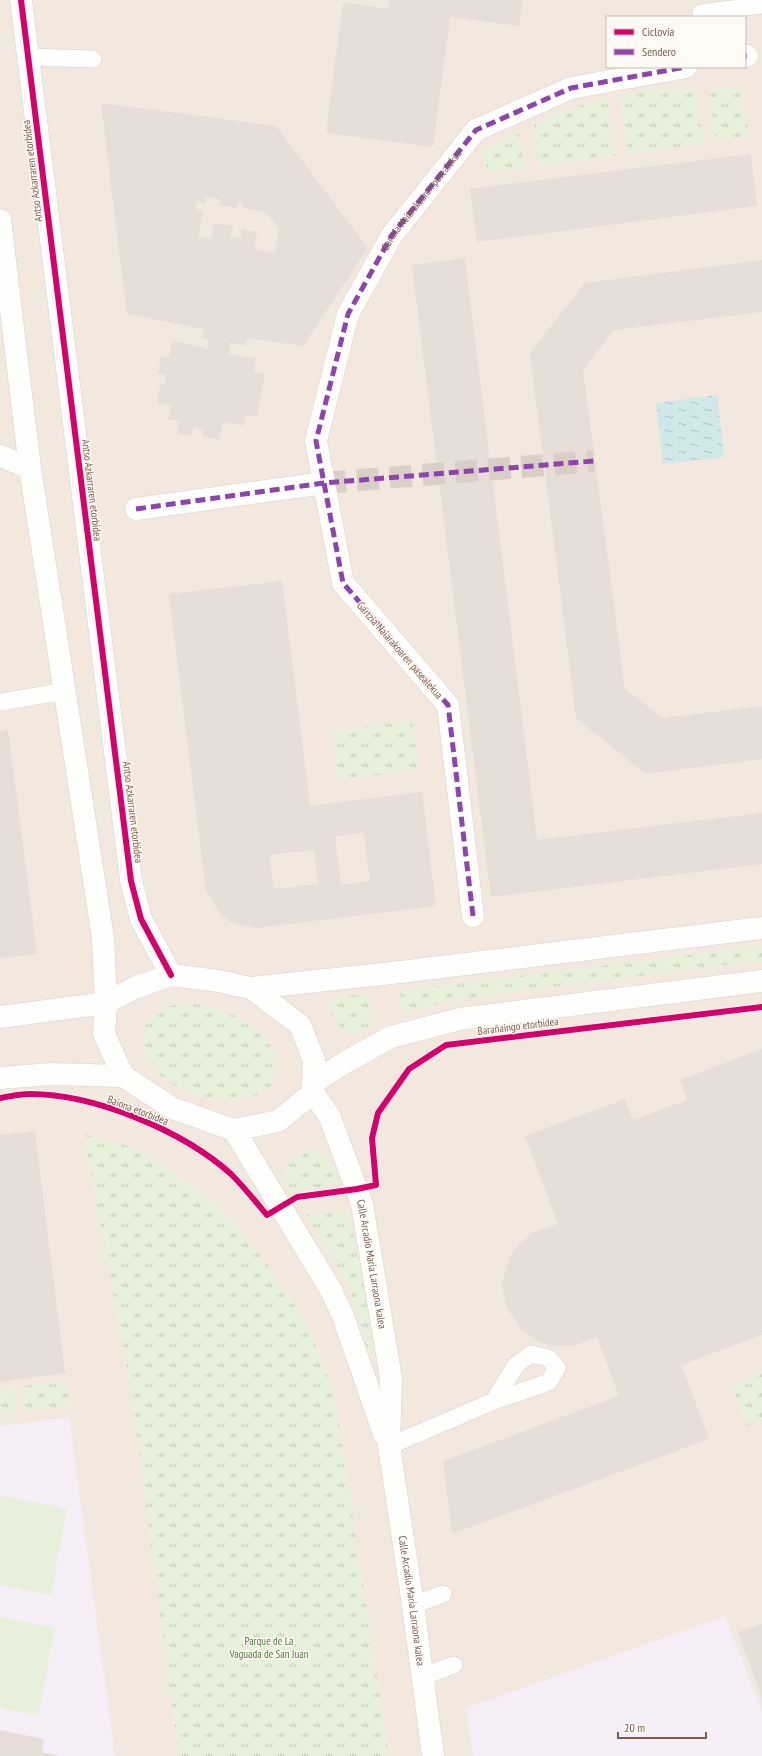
<svg xmlns="http://www.w3.org/2000/svg" width="762" height="1756" font-family="'PT Sans Narrow',sans-serif">
	<style>
		.residential { fill: #f2e8de; fill-rule: evenodd }
		.education { fill: #f6eef6 }
		.grass { fill: url(#grass-tufts) }
		.pitch { fill: #e7f0db }
		.water { fill: url(#water-ripples) }
		.building { fill: #e6ded7; fill-rule: evenodd }
		.lines { fill: none; stroke-linecap: round; stroke-linejoin: round }
		.pedestrian-tunnel { stroke: #d9cfc7; stroke-width: 22; stroke-dasharray: 22 11; stroke-linecap: butt }
		.service-casing { stroke: #d7d1cb; stroke-width: 18 }
		.pedestrian-casing { stroke: #d7d1cb; stroke-width: 23 }
		.minor-casing { stroke: #d7d1cb; stroke-width: 23 }
		.tertiary-casing { stroke: #d7d1cb; stroke-width: 23 }
		.secondary-casing { stroke: #d9d2cb; stroke-width: 23 }
		.service { stroke: #fefefd; stroke-width: 17 }
		.pedestrian { stroke: #fefefd; stroke-width: 22 }
		.minor { stroke: #fefefd; stroke-width: 22 }
		.tertiary { stroke: #fefefd; stroke-width: 22 }
		.secondary { stroke: #fefefd; stroke-width: 22 }
		.quiet { stroke: #8e44ad; stroke-width: 5; stroke-dasharray: 10 5; stroke-linecap: butt }
		.cycleway-casing { stroke: #fffaf3; stroke-width: 8 }
		.cycleway { stroke: #d6006c; stroke-width: 6 }
		.labels { text-anchor: middle; stroke-width: 3; stroke-linejoin: round; paint-order: stroke }
		.street-label { font-size: 11px; fill: #7a5c4d; stroke: #fffaf3 }
		.park-label { font-size: 11px; fill: #537a41; stroke: #fffaf3 }
	</style>
	<defs>
		<pattern id="grass-tufts" width="24" height="20" patternUnits="userSpaceOnUse"><rect width="24" height="20" fill="#e7f0db"/><path d="M3 7l-1-3M5 7V3M7 7l1-3M15 17l-1-3M17 17v-4M19 17l1-3" fill="none" stroke="#c0c6b4"/></pattern>
		<pattern id="water-ripples" width="26" height="14" patternUnits="userSpaceOnUse"><rect width="26" height="14" fill="#d0e8ea"/><path d="M2 4q2-2 4 0t4 0M15 11q2-2 4 0t4 0" fill="none" stroke="#aebfc0"/></pattern>
	</defs>
	<rect width="100%" height="100%" fill="#f9f5f0"/>
	<path class="residential" d="M 0,0 L 762,0 L 762,1756 L 0,1756 ZM 607,17 L 745,17 L 745,67 L 607,67 Z"/>
	<g class="education">
		<path d="M 69,1417 L 115,1756 L 0,1756 L 0,1426 Z"/>
		<path d="M 725,1616 L 762,1712 L 762,1756 L 473,1756 L 466,1708 Z"/>
	</g>
	<g class="grass">
		<path d="M 709,87 L 742,88 L 749,137 L 716,142 Z"/>
		<path d="M 696,88 L 703,144 L 628,154 L 620,95 L 656,90 Z"/>
		<path d="M 607,98 L 615,156 L 540,166 L 534,124 L 573,108 Z"/>
		<path d="M 519,130 L 525,168 L 487,173 L 484,149 Z"/>
		<path d="M 412,720 L 419,770 L 338,780 L 332,731 Z"/>
		<path d="M 762,946 L 762,962 L 748,962 L 450,1000 L 403,1015 L 400,991 Z"/>
		<path d="M 369,995 L 373,1026 C 368,1027 357,1034 354,1034 C 344,1035 322,1009 330,1001 C 335,995 361,995 369,995 Z"/>
		<path d="M 184,1003 C 205,1004 227,1010 245,1021 C 285,1047 294,1096 235,1099 C 210,1101 181,1093 161,1076 C 154,1070 148,1059 145,1051 C 136,1020 158,1008 184,1003 Z"/>
		<path d="M 84,1134 L 132,1147 L 173,1172 L 212,1201 L 242,1232 L 271,1269 L 305,1321 L 333,1386 L 389,1756 L 179,1756 L 132,1398 Z"/>
		<path d="M 310,1149 C 331,1156 332,1164 340,1184 L 290,1192 C 280,1168 286,1159 310,1149 Z"/>
		<path d="M 348,1212 L 361,1267 L 374,1345 L 371,1352 L 367,1350 L 349,1287 L 329,1249 L 305,1214 Z"/>
		<path d="M 762,1374 L 762,1420 L 747,1426 L 732,1385 Z"/>
		<path d="M 67,1380 L 70,1405 L 25,1411 L 22,1386 Z"/>
		<path d="M 12,1387 L 15,1412 L 0,1414 L 0,1389 Z"/>
	</g>
	<g class="pitch">
		<path d="M 0,1496 L 67,1508 L 51,1595 L 0,1585 Z"/>
		<path d="M 0,1617 L 55,1628 L 38,1715 L 0,1708 Z"/>
	</g>
	<path class="water" d="M 717,395 L 724,457 L 663,464 L 656,403 Z"/>
	<g class="building">
		<path d="M 389,0 L 522,0 L 519,26 L 450,17 L 433,147 L 326,133 L 343,2 L 388,9 Z"/>
		<path d="M 101,103 L 276,126 L 368,248 L 303,346 L 247,338 L 245,346 L 230,343 L 229,354 L 256,359 L 254,372 L 265,374 L 257,417 L 246,414 L 244,426 L 223,422 L 219,440 L 202,436 L 204,429 L 193,427 L 192,436 L 177,433 L 180,421 L 168,419 L 171,406 L 157,403 L 161,383 L 165,384 L 166,375 L 158,374 L 161,356 L 169,358 L 172,341 L 207,348 L 208,339 L 202,338 L 204,329 L 127,314 ZM 206,197 L 220,200 L 219,205 L 237,208 L 238,202 L 243,203 L 243,208 L 265,212 L 279,228 L 275,253 L 254,249 L 257,232 L 242,229 L 240,239 L 230,237 L 233,226 L 214,223 L 211,239 L 198,237 L 203,211 L 196,210 L 197,201 L 205,203 Z"/>
		<path d="M 751,154 L 757,206 L 477,242 L 470,189 Z"/>
		<path d="M 465,258 L 537,840 L 762,813 L 762,864 L 491,897 L 412,265 Z"/>
		<path d="M 762,260 L 762,312 L 614,330 L 583,370 L 625,689 L 663,718 L 762,706 L 762,759 L 646,774 L 576,718 L 530,353 L 585,283 Z"/>
		<path d="M 282,581 L 310,806 L 422,792 L 436,906 L 256,928 L 233,923 L 222,916 L 206,890 L 169,594 ZM 364,833 L 370,881 L 341,885 L 335,836 ZM 314,850 L 318,884 L 274,889 L 269,855 Z"/>
		<path d="M 8,730 L 37,954 L 0,958 L 0,731 Z"/>
		<path d="M 762,1049 L 762,1335 L 681,1365 L 709,1439 L 452,1534 L 443,1461 L 619,1396 L 597,1337 L 574,1346 L 550,1346 L 538,1341 L 521,1329 L 506,1307 L 502,1284 L 510,1256 L 519,1244 L 532,1233 L 558,1224 L 525,1136 L 625,1099 L 633,1120 L 687,1100 L 680,1080 Z"/>
		<path d="M 35,1131 L 65,1373 L 0,1382 L 0,1135 Z"/>
		<path d="M 762,1624 L 762,1698 L 738,1632 Z"/>
		<path d="M 0,1730 L 44,1739 L 42,1752 L 60,1756 L 0,1756 Z"/>
	</g>
	<g class="lines">
		<path class="pedestrian-tunnel" d="M 324,483 L 594,461"/>
		<defs>
			<g id="service">
				<path d="M 701,13 L 762,5"/>
				<path d="M 29,57 L 93,59"/>
				<path d="M 0,702 L 65,691"/>
				<path d="M 389,1446 L 494,1401 L 549,1382 L 557,1368 L 548,1358 L 531,1354 L 516,1365 L 494,1401"/>
				<path d="M 413,1605 L 443,1594"/>
				<path d="M 421,1677 L 454,1665"/>
			</g>
			<g id="pedestrian">
				<path d="M 745,56 L 747,56"/>
				<path d="M 136,509 L 324,483"/>
				<path id="s1" d="M 473,916 L 448,705 L 343,583 L 316,441 L 348,314 L 392,235 L 476,130 L 571,88 L 686,67"/>
			</g>
			<path id="minor" d="M 0,456 L 30,468"/>
			<g id="tertiary">
				<path d="M 21,0 L 131,881 L 141,919 L 171,975"/>
				<path d="M 0,220 L 30,468 L 103,938 L 106,1003"/>
				<path id="s2" d="M 313,1093 L 329,1115 L 362,1204 L 391,1378 L 389,1446 L 413,1605 L 433,1756"/>
				<path d="M 234,1130 L 331,1290 L 343,1316 L 384,1434"/>
			</g>
			<g id="secondary">
				<path d="M 251,988 L 383,974 L 762,928"/>
				<path d="M 0,1017 L 106,1003 L 134,988 L 171,975 L 218,981 L 251,988 L 300,1025 L 314,1060 L 313,1093 L 278,1121 L 234,1130 L 172,1108 L 123,1076 L 104,1034 L 106,1003"/>
				<path d="M 0,1078 L 51,1074 L 123,1076"/>
				<path d="M 313,1083 L 344,1063 L 391,1037 L 460,1019 L 762,981"/>
			</g>
		</defs>
		<use href="#service" class="service-casing"/>
		<use href="#pedestrian" class="pedestrian-casing"/>
		<use href="#minor" class="minor-casing"/>
		<use href="#tertiary" class="tertiary-casing"/>
		<use href="#secondary" class="secondary-casing"/>
		<use href="#service" class="service"/>
		<use href="#pedestrian" class="pedestrian"/>
		<use href="#minor" class="minor"/>
		<use href="#tertiary" class="tertiary"/>
		<use href="#secondary" class="secondary"/>
		<g class="quiet">
			<path d="M 745,56 L 747,56"/>
			<path d="M 136,509 L 324,483 L 594,461"/>
			<path d="M 473,916 L 448,705 L 343,583 L 316,441 L 348,314 L 392,235 L 476,130 L 571,88 L 686,67"/>
		</g>
		<defs>
			<g id="cycleway">
				<path d="M 21,0 L 131,881 L 141,919 L 171,975"/>
				<path d="M 0,1098 C 10,1096 20,1094 30,1094 C 95,1094 183,1131 231,1174 C 244,1187 255,1201 267,1215 L 297,1197 L 357,1189 L 376,1185 L 372,1138 L 378,1113 L 409,1069 L 446,1045 L 762,1007"/>
			</g>
		</defs>
		<use href="#cycleway" class="cycleway-casing"/>
		<use href="#cycleway" class="cycleway"/>
	</g>
	<g class="labels">
		<g class="street-label">
			<text transform="translate(32 171) rotate(-97)" y="4">Antso Azkarraren etorbidea</text>
			<text dy="4" stroke="none"><textPath href="#s1" startOffset="785">Gartzia Naiarakoaren pasealekua</textPath></text>
			<text transform="translate(92 490) rotate(83)" y="4">Antso Azkarraren etorbidea</text>
			<text transform="translate(400 650) rotate(49)" y="4">Gartzia Naiarakoaren pasealekua</text>
			<text transform="translate(133 812) rotate(83)" y="4">Antso Azkarraren etorbidea</text>
			<text transform="translate(518 1026) rotate(-7)" y="4">Barañaingo etorbidea</text>
			<text transform="translate(138 1110) rotate(21)" y="4">Baiona etorbidea</text>
			<text dy="4" stroke="none"><textPath href="#s2" startOffset="183">Calle Arcadio María Larraona kalea</textPath></text>
			<text dy="4" stroke="none"><textPath href="#s2" startOffset="523">Calle Arcadio María Larraona kalea</textPath></text>
		</g>
		<g class="park-label">
			<text x="269" y="1645">Parque de La<tspan x="269" dy="13">Vaguada de San Juan</tspan></text>
		</g>
	</g>
	<rect x="606" y="16" width="140" height="52" fill="#fffaf3" stroke="#cabbb1"/>
	<rect x="614" y="29" width="20" height="6" fill="#d6006c" stroke="#cabbb1"/>
	<text x="642" y="36" font-size="12" fill="#7a5c4d">Ciclovía</text>
	<rect x="614" y="49" width="20" height="6" fill="#8e44ad" stroke="#cabbb1"/>
	<text x="642" y="56" font-size="12" fill="#7a5c4d">Sendero</text>
	<path d="M618 1732v6h88v-6" fill="none" stroke="#7a5c4d" stroke-width="2"/>
	<text x="624" y="1732" font-size="12" fill="#7a5c4d" stroke="#fffaf3" stroke-width="3" paint-order="stroke">20 m</text>
</svg>
